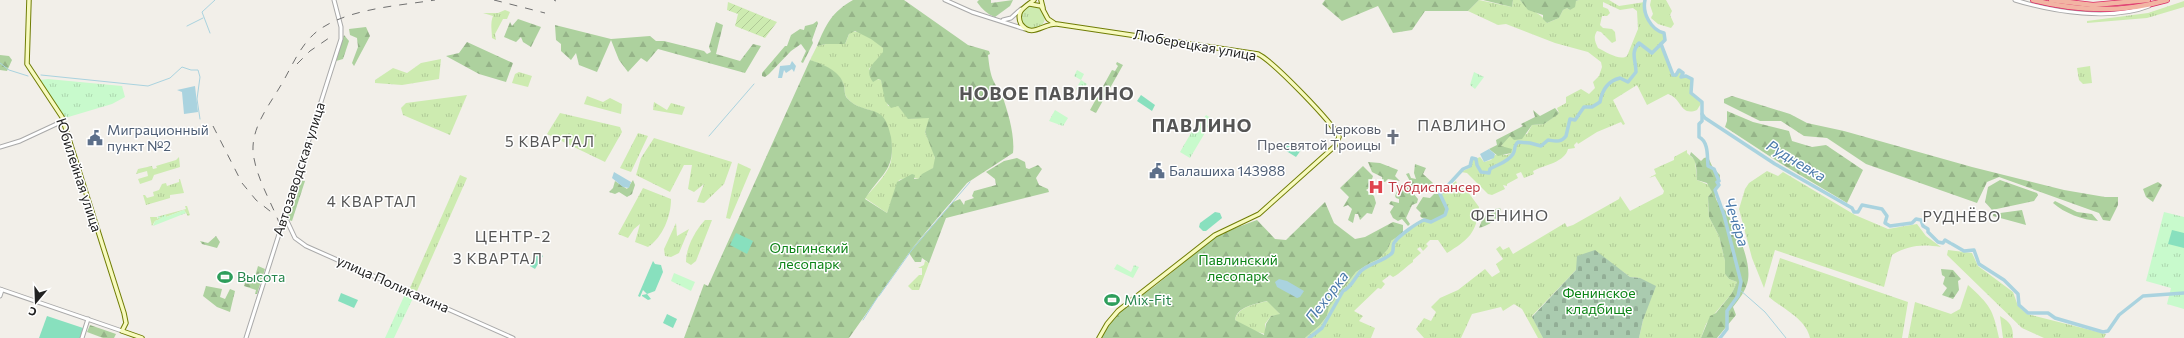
<svg xmlns="http://www.w3.org/2000/svg" width="2184" height="338" font-family="Commissioner,sans-serif">
	<style>
		.grass { fill: url(#grass-tufts); fill-rule: evenodd }
		.forest { fill: url(#forest-firs); fill-rule: evenodd }
		.cemetery { fill: url(#cemetery-stones) }
		.park { fill: url(#park-tufts) }
		.garden { fill: url(#garden-furrows) }
		.pitch { fill: #88e0be }
		.water { fill: #aad3df }
		.lines { fill: none; stroke-linecap: round; stroke-linejoin: round }
		.stream { stroke: #aad3df; stroke-width: 1 }
		.river { stroke: #aad3df; stroke-width: 3.5 }
		.tertiary-casing { stroke: #a9a9a9; stroke-width: 5 }
		.secondary-casing { stroke: #707d05; stroke-width: 5.5 }
		.trunk-casing { stroke: #dc2a67; stroke-width: 6 }
		.tertiary { stroke: #fff; stroke-width: 3 }
		.secondary { stroke: #f7fabf; stroke-width: 3.5 }
		.trunk { stroke: #f2b4a3; stroke-width: 4.5 }
		.rail { stroke: #707070; stroke-width: 1; stroke-dasharray: 8 8; stroke-linecap: butt }
		.labels { text-anchor: middle; stroke-width: 3; stroke-linejoin: round; paint-order: stroke }
		.street-label { font-size: 14px; fill: #222; stroke: #fff }
		.worship-label { font-size: 14px; fill: #5b616d; stroke: #fff; text-anchor: end }
		.service-label { font-size: 14px; fill: #4e5e75; stroke: #fff; text-anchor: start }
		.health-label { font-size: 14px; fill: #be3a42; stroke: #fff; text-anchor: start }
		.park-label { font-size: 14px; fill: #0c8416; stroke: #fff }
		.leisure-label { font-size: 14px; fill: #27864d; stroke: #fff; text-anchor: start }
		.neighbourhood-label { font-size: 15px; letter-spacing: 1px; fill: #555; stroke: #fff }
		.water-label { font-size: 15px; font-style: italic; fill: #4a7aab; stroke: #fff }
		.quarter-label { font-size: 16px; letter-spacing: 1px; fill: #555; stroke: #fff }
		.district-label { font-size: 18px; font-weight: bold; letter-spacing: 1px; fill: #555; stroke: #fff }
	</style>
	<defs>
		<pattern id="grass-tufts" width="24" height="20" patternUnits="userSpaceOnUse"><rect width="24" height="20" fill="#cdebb0"/><path d="M3 7l-1-3M5 7V3M7 7l1-3M15 17l-1-3M17 17v-4M19 17l1-3" fill="none" stroke="#b0c997"/></pattern>
		<pattern id="forest-firs" width="22" height="20" patternUnits="userSpaceOnUse"><rect width="22" height="20" fill="#add19e"/><path d="M5 1l3.5 6h-7zM16 11l3.5 6h-7z" fill="#95b388"/></pattern>
		<pattern id="cemetery-stones" width="16" height="16" patternUnits="userSpaceOnUse"><rect width="16" height="16" fill="#aacbaf"/><path d="M2 7V4a2 2 0 0 1 4 0v3zM10 15v-3a2 2 0 0 1 4 0v3z" fill="#92ae96"/></pattern>
		<pattern id="park-tufts" width="24" height="20" patternUnits="userSpaceOnUse"><rect width="24" height="20" fill="#c8facc"/><path d="M3 7l-1-3M5 7V3M7 7l1-3M15 17l-1-3M17 17v-4M19 17l1-3" fill="none" stroke="#acd6af"/></pattern>
		<pattern id="garden-furrows" width="10" height="10" patternUnits="userSpaceOnUse"><rect width="10" height="10" fill="#cdebb0"/><path d="M-1 1l2-2M0 10L10 0M9 11l2-2" fill="none" stroke="#b0c997"/></pattern>
	</defs>
	<rect width="100%" height="100%" fill="#f2efe9"/>
	<g class="grass">
		<path d="M 1479,0 L 1512,7 L 1513,0 L 1520,0 C 1528,11 1540,11 1547,23 L 1559,18 L 1563,10 L 1567,8 L 1570,10 L 1576,1 L 1579,0 L 1609,0 L 1619,6 L 1645,2 C 1643,14 1651,30 1664,33 L 1665,40 L 1661,44 L 1673,75 L 1676,75 L 1679,70 L 1683,73 L 1681,77 L 1686,76 L 1692,79 L 1691,94 L 1702,102 L 1697,110 C 1680,117 1682,98 1668,94 L 1647,105 L 1637,85 L 1613,100 L 1625,124 L 1623,125 L 1621,122 L 1597,132 L 1578,144 L 1577,142 L 1574,145 L 1575,148 L 1568,149 C 1565,162 1545,165 1533,171 L 1534,174 L 1524,178 L 1521,172 L 1516,174 L 1518,178 L 1507,184 L 1507,186 L 1503,185 L 1505,189 L 1492,195 L 1488,194 L 1467,173 L 1461,172 L 1469,168 L 1473,160 L 1480,157 L 1484,162 L 1491,160 L 1495,155 L 1507,155 L 1511,153 L 1501,146 L 1508,137 L 1527,134 L 1532,125 L 1544,124 L 1559,113 L 1557,108 L 1566,103 L 1566,97 L 1581,89 L 1589,94 L 1595,88 L 1593,82 L 1599,76 L 1602,67 L 1601,62 L 1588,52 L 1555,43 L 1506,24 L 1498,25 L 1468,11 ZM 1603,2 L 1620,10 L 1633,8 L 1637,11 L 1638,29 L 1627,56 C 1620,61 1606,52 1598,48 C 1595,42 1593,37 1597,31 L 1601,32 L 1612,43 L 1616,41 L 1615,32 L 1612,29 L 1603,28 L 1600,25 L 1602,16 L 1607,16 L 1610,13 L 1608,9 L 1603,7 Z"/>
		<path d="M 1651,0 L 1666,0 L 1672,11 L 1670,15 L 1674,24 L 1671,28 L 1658,24 L 1651,18 L 1653,14 L 1650,5 Z"/>
		<path d="M 2184,1 L 2184,7 L 2147,18 L 2087,23 L 2087,21 L 2148,13 Z"/>
		<circle cx="1033" cy="17" r="12"/>
		<path d="M 505,10 L 510,12 L 507,19 L 503,19 L 495,34 L 496,40 L 492,38 C 492,31 490,23 493,16 L 483,13 L 498,13 Z"/>
		<path d="M 850,32 C 862,29 875,41 883,48 L 883,54 L 869,69 L 876,79 L 881,80 L 888,106 L 898,106 L 909,119 L 927,117 L 930,119 L 925,132 C 928,141 940,159 933,168 C 930,173 922,174 918,179 L 910,177 L 899,180 L 887,213 L 865,198 C 872,189 884,178 889,167 C 896,154 890,118 875,112 C 865,108 856,108 848,99 C 844,95 845,90 844,85 C 839,71 823,65 810,60 L 817,46 L 826,44 L 845,44 Z"/>
		<path d="M 441,59 L 439,79 L 402,85 L 375,83 L 375,80 L 393,68 L 407,73 L 421,63 Z"/>
		<path d="M 2090,66 L 2092,83 L 2083,84 L 2079,80 L 2077,68 Z"/>
		<path d="M 519,72 L 532,76 L 528,87 L 512,83 L 515,74 Z"/>
		<path d="M 467,95 L 450,135 L 403,115 L 401,108 L 406,103 Z"/>
		<path d="M 587,96 L 603,102 L 610,98 L 622,104 L 621,114 L 584,104 Z"/>
		<path d="M 654,102 L 667,110 L 671,103 L 685,107 L 682,115 L 653,110 Z"/>
		<path d="M 560,113 L 620,127 L 622,132 L 605,162 L 547,134 Z"/>
		<path d="M 638,133 L 648,136 L 631,172 L 620,168 Z"/>
		<path d="M 654,138 L 732,162 L 724,184 L 704,203 L 697,202 L 704,184 L 694,192 L 688,189 L 692,165 L 684,165 L 670,192 L 636,175 L 641,158 Z"/>
		<path d="M 1687,150 L 1687,153 L 1695,160 L 1697,180 L 1709,185 L 1712,192 L 1708,197 L 1709,217 L 1719,236 L 1725,261 L 1725,274 L 1729,279 L 1737,282 L 1732,293 L 1706,324 L 1701,338 L 1639,338 L 1643,320 L 1640,278 L 1630,277 L 1622,271 L 1576,270 L 1532,316 L 1543,338 L 1538,338 L 1522,309 L 1514,304 L 1503,311 L 1501,307 L 1472,314 L 1461,338 L 1424,338 L 1416,329 L 1424,318 L 1431,321 L 1436,312 L 1431,307 L 1440,298 L 1458,290 L 1485,269 L 1492,277 L 1500,272 L 1496,264 L 1503,259 L 1496,249 L 1500,246 L 1503,250 L 1509,247 L 1513,254 L 1565,223 L 1567,227 L 1573,225 L 1619,199 L 1620,196 L 1630,211 L 1663,194 L 1664,191 L 1655,176 L 1649,178 L 1656,174 L 1654,169 L 1674,160 L 1674,157 Z"/>
		<path d="M 179,157 L 180,167 L 154,175 L 152,180 L 140,184 L 138,179 L 148,176 L 147,171 L 136,174 L 138,169 L 152,166 L 153,169 L 157,168 L 156,166 L 176,160 Z"/>
		<path d="M 738,163 L 751,169 L 730,219 L 726,218 Z"/>
		<path d="M 1767,171 L 1778,176 L 1783,172 L 1855,215 L 1888,229 L 1917,224 L 1926,236 L 1941,247 C 1922,244 1909,245 1892,255 L 1884,287 L 1775,250 L 1764,288 L 1752,258 L 1739,209 L 1745,189 L 1749,183 Z"/>
		<path d="M 460,175 L 467,178 L 417,291 L 412,291 L 410,288 Z"/>
		<path d="M 179,179 L 180,179 L 184,193 L 170,195 L 170,198 L 146,205 L 143,195 L 145,195 L 147,198 L 154,196 L 153,192 L 159,190 L 162,184 L 166,183 L 167,186 L 179,182 Z"/>
		<path d="M 1456,181 L 1458,186 L 1468,192 L 1479,207 C 1477,233 1468,240 1447,253 L 1438,240 L 1430,240 L 1426,244 L 1428,246 L 1423,251 L 1420,247 L 1417,249 L 1421,253 L 1413,260 L 1413,262 C 1405,267 1401,273 1393,277 L 1390,275 L 1382,281 L 1385,284 L 1381,289 L 1378,288 L 1354,311 L 1363,316 L 1359,321 L 1375,328 L 1371,338 L 1305,338 L 1320,325 L 1327,316 L 1329,307 L 1356,272 L 1370,263 L 1379,259 L 1388,249 L 1391,241 L 1422,219 L 1428,221 L 1446,205 L 1440,194 Z"/>
		<path d="M 643,188 L 671,199 C 671,216 663,237 648,247 L 635,242 L 640,224 L 634,229 L 628,238 L 618,234 Z"/>
		<path d="M 185,206 L 187,206 L 190,215 L 188,216 L 184,210 L 166,217 L 162,216 L 163,218 L 155,221 L 152,226 L 150,217 L 157,217 L 157,219 L 160,216 L 186,209 Z"/>
		<path d="M 705,220 L 712,220 L 696,261 L 691,265 L 686,262 C 686,247 695,231 705,220 Z"/>
		<path d="M 676,223 L 677,236 L 689,229 L 679,253 L 671,257 L 665,256 L 664,249 Z"/>
		<path d="M 1948,250 L 1972,253 L 1978,266 L 2013,292 L 2018,306 L 2027,314 L 2106,334 L 2104,338 L 2044,338 L 2022,328 L 1947,255 Z"/>
		<path d="M 1780,258 L 1908,302 L 1902,338 L 1810,338 C 1806,319 1783,309 1769,297 Z"/>
		<path d="M 925,261 L 929,263 L 919,290 L 912,290 L 908,286 L 919,275 L 922,275 L 922,268 L 918,268 L 924,265 Z"/>
		<path d="M 1968,285 C 1990,305 1993,309 1999,338 L 1908,338 L 1915,302 L 1951,314 L 1960,309 Z"/>
		<path d="M 1268,301 L 1281,315 L 1271,316 L 1265,324 L 1265,334 L 1251,330 L 1235,320 C 1238,306 1256,304 1268,301 Z"/>
		<path d="M 2000,316 C 2010,322 2013,326 2013,338 L 2003,338 Z"/>
	</g>
	<g class="forest">
		<path d="M 853,0 L 904,0 L 968,45 L 989,51 L 990,54 L 988,55 C 989,64 990,74 994,82 C 996,87 1001,91 1002,95 C 1008,112 1015,135 1013,153 L 967,183 L 909,252 L 953,202 L 960,199 L 964,205 L 965,201 L 974,198 L 972,196 L 974,191 L 996,185 L 995,179 L 986,172 L 1004,161 L 1017,158 L 1025,162 L 1026,168 L 1029,169 L 1038,165 L 1042,169 L 1036,178 L 1039,185 L 1048,189 L 1049,192 L 946,218 L 929,263 L 922,258 L 921,262 L 915,262 L 909,253 L 849,338 L 684,338 L 704,284 L 708,286 L 810,60 C 823,64 840,71 844,85 C 845,90 844,96 848,99 C 858,110 872,108 881,115 C 887,120 889,129 891,137 C 896,171 881,173 865,199 L 887,213 L 897,182 L 912,174 L 915,175 L 914,179 L 918,179 L 922,174 L 933,168 L 935,158 L 925,132 L 929,118 L 908,119 L 898,106 L 891,108 L 885,101 L 881,80 L 878,79 L 873,82 C 863,69 875,63 883,52 L 883,48 L 871,39 L 855,31 L 849,34 L 845,44 L 826,44 L 817,46 C 826,24 832,12 853,0 Z"/>
		<path d="M 979,0 L 991,0 L 991,3 L 1013,0 L 1010,6 L 995,17 C 987,14 982,9 977,2 Z"/>
		<path d="M 1325,0 L 1479,0 L 1468,11 L 1425,11 L 1412,30 L 1393,33 L 1378,6 L 1342,21 L 1322,4 Z"/>
		<path d="M 1483,0 L 1513,0 L 1512,7 Z"/>
		<path d="M 1520,0 L 1579,0 L 1576,1 L 1575,7 L 1570,10 L 1567,8 L 1563,10 L 1559,18 L 1547,23 L 1543,19 L 1543,15 L 1528,10 Z"/>
		<path d="M 518,19 L 541,27 L 531,47 L 523,42 L 521,37 L 516,42 L 504,37 L 510,22 L 512,26 Z"/>
		<path d="M 817,21 L 818,23 L 812,40 L 813,43 L 803,63 L 801,62 L 806,51 L 801,44 L 791,51 L 769,74 L 765,77 L 762,76 L 762,73 L 785,46 L 787,46 L 791,35 L 800,29 L 804,30 L 805,26 L 813,24 Z"/>
		<path d="M 716,22 L 723,25 L 716,54 L 740,61 L 753,44 L 761,46 L 745,73 L 658,49 L 647,62 L 641,58 L 628,72 L 619,60 L 611,40 L 597,72 L 579,65 L 576,53 L 571,60 L 561,51 L 561,44 L 556,40 L 555,25 L 611,39 L 650,36 L 656,41 L 664,41 L 704,51 L 707,54 L 711,52 L 709,47 Z"/>
		<path d="M 366,27 L 370,36 L 354,66 L 352,63 L 358,47 L 357,38 L 350,35 L 349,29 Z"/>
		<path d="M 344,35 L 349,41 L 343,59 L 336,61 Z"/>
		<path d="M 467,42 L 513,63 L 506,82 L 479,74 L 446,56 L 459,53 Z"/>
		<path d="M 0,55 L 9,56 L 12,60 L 7,71 L 0,70 Z"/>
		<path d="M 1117,62 L 1123,65 L 1096,113 L 1090,110 L 1112,70 L 1115,71 L 1118,66 L 1116,64 Z"/>
		<path d="M 1732,96 L 1790,114 L 1807,123 L 1844,131 L 1972,167 L 2064,190 L 2105,197 L 2118,197 L 2118,205 L 2110,221 L 2103,220 L 2099,213 L 1999,177 L 1987,182 L 1977,203 L 1866,164 L 1827,138 L 1804,136 L 1781,121 L 1760,121 L 1724,103 L 1724,99 Z"/>
		<path d="M 1555,108 L 1559,113 L 1557,115 L 1544,124 L 1532,125 L 1522,139 L 1514,140 L 1510,136 L 1501,146 L 1512,149 L 1511,153 L 1498,156 L 1489,149 L 1497,145 L 1496,140 L 1523,126 L 1521,124 L 1535,117 L 1533,110 L 1540,116 Z"/>
		<path d="M 1727,111 L 1753,122 L 1789,131 L 1792,141 L 1812,147 L 1826,145 L 1863,170 L 1847,203 L 1780,163 L 1725,127 L 1727,121 Z"/>
		<path d="M 1691,152 L 1701,161 L 1704,158 L 1708,157 L 1713,168 L 1720,175 C 1720,185 1713,189 1716,199 C 1718,204 1726,210 1729,216 C 1738,233 1751,261 1748,280 C 1746,291 1739,299 1733,307 L 1736,315 L 1717,338 L 1701,338 L 1710,316 L 1716,313 L 1732,293 L 1737,282 L 1729,279 L 1725,274 L 1725,261 L 1719,236 L 1709,217 L 1708,197 L 1712,192 L 1707,183 L 1697,180 C 1696,171 1698,161 1690,155 Z"/>
		<path d="M 1368,162 L 1380,163 L 1398,170 L 1395,176 L 1400,181 L 1388,179 L 1385,182 L 1382,181 L 1382,177 L 1372,172 Z"/>
		<path d="M 1415,164 L 1426,168 L 1423,174 L 1433,183 L 1432,186 L 1426,187 L 1416,183 L 1413,186 L 1413,193 L 1418,199 L 1417,203 L 1412,205 L 1406,218 L 1410,224 L 1408,226 L 1402,219 L 1398,221 L 1393,218 L 1390,212 L 1394,206 L 1389,204 L 1391,201 L 1399,203 L 1399,199 L 1396,198 L 1395,196 L 1400,184 L 1411,183 L 1406,174 L 1409,173 L 1411,178 L 1416,179 L 1414,173 Z"/>
		<path d="M 1363,166 L 1373,176 L 1369,188 L 1366,190 L 1374,196 L 1376,203 L 1372,214 L 1367,213 L 1360,220 L 1358,214 L 1355,214 L 1353,223 L 1348,220 L 1352,209 L 1348,205 L 1343,207 L 1349,197 L 1340,188 Z"/>
		<path d="M 300,180 L 305,181 L 292,221 L 286,219 Z"/>
		<path d="M 633,180 L 635,185 L 632,194 L 627,197 L 619,192 L 615,194 L 609,192 L 613,188 L 615,181 L 627,189 Z"/>
		<path d="M 2000,180 L 2037,193 L 2038,195 L 2034,201 L 1992,210 L 1985,202 L 1988,187 Z"/>
		<path d="M 2158,182 L 2162,185 L 2153,202 L 2146,197 L 2143,189 Z"/>
		<path d="M 1434,194 L 1440,194 L 1447,209 L 1445,215 L 1428,222 L 1426,219 L 1422,218 L 1420,216 L 1421,213 L 1416,208 L 1423,197 L 1430,198 Z"/>
		<path d="M 2055,201 L 2077,212 L 2092,214 L 2098,221 C 2083,220 2064,213 2053,203 Z"/>
		<path d="M 1325,202 L 1334,223 L 1355,239 L 1365,237 L 1393,222 L 1403,225 L 1403,233 L 1391,241 L 1388,249 L 1379,259 L 1370,263 L 1356,272 L 1329,307 L 1327,316 L 1320,325 L 1305,338 L 1101,338 L 1110,321 L 1119,312 L 1155,286 L 1219,234 L 1257,220 L 1275,239 L 1286,240 ZM 1267,301 L 1280,314 L 1271,316 L 1266,324 L 1264,335 L 1235,320 C 1237,306 1256,304 1267,301 Z"/>
		<path d="M 1499,208 L 1501,209 C 1499,219 1488,226 1479,228 L 1484,215 L 1489,217 L 1493,210 Z"/>
		<path d="M 2022,210 L 2026,225 L 1993,216 L 1993,214 Z"/>
		<path d="M 216,236 L 220,242 L 217,248 L 202,244 L 200,241 L 208,243 Z"/>
		<path d="M 258,266 L 265,269 L 257,294 L 255,294 L 256,290 L 244,286 L 245,282 L 250,279 L 254,280 Z"/>
		<path d="M 1941,269 L 1953,270 L 1961,279 L 1958,281 L 1959,290 L 1953,299 L 1942,295 L 1947,288 L 1943,284 L 1945,277 L 1942,275 Z"/>
		<path d="M 206,286 L 222,289 L 220,297 L 225,299 L 230,289 L 235,291 L 230,312 L 217,307 L 203,296 Z"/>
		<path d="M 90,325 L 116,334 L 114,338 L 103,338 L 87,332 Z"/>
	</g>
	<path class="cemetery" d="M 1595,250 L 1630,277 L 1640,278 L 1656,286 L 1643,320 L 1639,338 L 1543,338 L 1532,317 L 1576,270 L 1577,256 Z"/>
	<g class="park">
		<path d="M 1077,70 L 1084,74 L 1081,80 L 1087,84 L 1083,90 L 1080,91 L 1076,89 L 1081,80 L 1074,76 Z"/>
		<path d="M 1474,72 L 1484,77 L 1475,89 L 1470,85 Z"/>
		<path d="M 48,79 L 122,86 L 125,97 L 112,104 L 65,118 L 40,80 Z"/>
		<path d="M 1055,110 L 1068,118 L 1063,126 L 1049,121 Z"/>
		<path d="M 1206,115 L 1211,118 L 1207,125 L 1209,126 L 1190,158 L 1180,152 L 1195,126 L 1198,127 Z"/>
		<path d="M 184,210 L 186,213 L 153,226 L 155,221 L 160,219 L 157,217 L 160,216 L 161,219 L 162,216 L 166,215 L 166,217 Z"/>
		<path d="M 2164,212 L 2184,217 L 2184,309 L 2167,304 L 2171,288 L 2146,281 Z"/>
		<path d="M 1117,264 L 1131,272 L 1134,265 L 1139,267 L 1133,278 L 1114,269 Z"/>
		<path d="M 674,273 L 695,282 L 691,291 L 671,281 Z"/>
		<path d="M 406,292 L 414,296 L 394,338 L 385,338 Z"/>
	</g>
	<path class="garden" d="M 728,2 L 777,22 L 765,38 L 735,26 L 738,14 L 727,10 Z"/>
	<g class="pitch">
		<path d="M 1141,95 L 1155,105 L 1152,111 L 1137,101 Z"/>
		<path d="M 1287,142 L 1301,150 L 1296,157 L 1283,149 Z"/>
		<path d="M 1215,212 L 1220,213 L 1222,218 L 1206,231 L 1203,231 L 1199,227 L 1200,223 Z"/>
		<path d="M 2172,230 L 2184,233 L 2184,248 L 2168,244 Z"/>
		<path d="M 736,233 L 753,241 L 747,254 L 730,245 Z"/>
		<path d="M 538,252 L 543,256 L 535,269 L 530,266 L 535,253 Z"/>
		<path d="M 653,261 L 655,264 L 661,265 L 663,272 L 655,291 L 647,294 L 651,299 L 648,300 L 642,296 L 642,295 L 647,294 L 643,290 L 640,297 L 638,296 Z"/>
		<path d="M 341,293 L 358,300 L 354,308 L 338,301 Z"/>
		<path d="M 667,314 L 677,319 L 673,328 L 663,323 Z"/>
		<path d="M 47,316 L 83,328 L 80,338 L 39,338 Z"/>
	</g>
	<g class="water">
		<path d="M 792,61 L 796,66 L 794,72 L 792,69 L 786,73 L 784,70 L 782,78 L 778,78 L 780,66 L 790,65 Z"/>
		<path d="M 195,86 L 198,112 L 184,114 L 182,92 L 177,90 Z"/>
		<path d="M 1489,149 L 1495,154 L 1494,158 L 1484,162 L 1480,154 Z"/>
		<path d="M 614,172 L 631,182 L 629,188 L 623,187 L 612,178 Z"/>
		<path d="M 1279,279 L 1287,281 L 1304,291 L 1300,297 L 1297,298 L 1277,287 L 1275,282 Z"/>
	</g>
	<g class="lines">
		<g class="stream">
			<path d="M 187,26 L 203,18"/>
			<path d="M 210,33 L 202,12 L 215,0"/>
			<path d="M 0,63 L 9,70 L 28,76"/>
			<path d="M 41,75 L 148,86 L 170,78 L 182,67 L 191,70 L 198,70 L 200,77 L 197,99 L 200,119"/>
			<path d="M 709,136 L 754,84"/>
			<path d="M 1740,290 L 1765,312 L 1786,338"/>
			<path d="M 879,296 L 911,251 L 970,182"/>
			<path d="M 863,320 L 877,298"/>
		</g>
		<g class="river">
			<path d="M 1661,44 L 1673,75 L 1676,75 L 1679,70 L 1683,73 L 1681,77 L 1686,76 L 1692,79 L 1691,93 L 1702,102 L 1702,114 L 1705,118 L 1775,164 L 1852,208 L 1854,212 L 1858,212 L 1862,205 L 1882,209 L 1887,216 L 1885,223 L 1890,226 L 1912,223 L 1916,219 L 1921,220 L 1923,226 L 1928,229 L 1928,232 L 1938,242 L 1943,243 L 1945,240 L 1950,243"/>
			<path d="M 1702,114 L 1702,121 L 1699,124 L 1699,137 C 1709,142 1707,157 1708,166 L 1714,169 L 1719,181 L 1717,182 L 1719,185 L 1715,190 L 1724,215 L 1741,282 L 1738,296 L 1727,311 L 1727,329 L 1720,338"/>
			<path d="M 1952,244 L 1964,251 L 1974,250 L 1979,264 L 2004,280 L 2018,294 L 2019,305 L 2028,313 L 2048,313 L 2055,318 L 2103,332 L 2108,331 L 2119,315 L 2143,296 L 2184,293"/>
			<path d="M 1309,338 L 1322,328 L 1343,291 C 1352,287 1354,278 1361,271 C 1370,263 1382,262 1391,254 C 1395,251 1392,246 1394,243 C 1398,236 1417,223 1424,220 L 1431,222 L 1445,215 L 1447,209 L 1440,194 L 1463,169 L 1470,166 L 1472,158 L 1476,159 L 1477,165 L 1481,172 L 1489,173 L 1490,169 C 1498,164 1507,163 1513,154 C 1516,150 1513,146 1518,142 L 1530,143 L 1541,146 L 1548,140 C 1555,141 1561,143 1566,136 L 1570,119 L 1575,120 L 1584,107 L 1592,107 L 1600,102 C 1602,90 1608,81 1620,78 L 1628,82 L 1636,72 C 1636,60 1630,53 1639,43 L 1652,53 L 1665,40 L 1664,33 C 1651,30 1642,13 1645,0"/>
		</g>
		<defs>
			<g id="tertiary">
				<path d="M 945,0 L 972,12 L 1025,29"/>
				<path d="M 2015,0 C 2054,12 2111,21 2149,6"/>
				<path d="M 1003,20 L 1011,18 L 1021,9"/>
				<path d="M 0,147 L 20,141 L 63,121"/>
				<path d="M 283,219 L 287,221 L 295,238 L 306,246 L 513,338"/>
				<path d="M 0,289 L 122,331"/>
				<path d="M 0,296 L 2,290"/>
				<path d="M 82,338 L 88,319"/>
				<path d="M 246,338 L 341,39 L 341,27 L 334,0"/>
			</g>
			<g id="secondary">
				<path d="M 29,0 L 27,64 L 62,117 L 124,313 L 126,323 L 122,331 L 142,338"/>
				<path d="M 1034,0 C 1025,7 1015,11 1021,24 C 1032,39 1043,23 1057,24 L 1258,54 C 1273,61 1333,123 1339,137 L 1335,146 L 1259,214 L 1215,235 L 1118,311 L 1107,324 L 1099,338"/>
				<path d="M 1041,0 L 1043,8"/>
				<path d="M 1030,4 L 1041,6 L 1048,19 L 1054,23"/>
			</g>
			<g id="trunk">
				<path d="M 2033,0 C 2077,11 2123,13 2167,0"/>
				<path d="M 2051,0 L 2093,5 L 2148,0"/>
			</g>
		</defs>
		<use href="#tertiary" class="tertiary-casing"/>
		<use href="#secondary" class="secondary-casing"/>
		<use href="#trunk" class="trunk-casing"/>
		<use href="#tertiary" class="tertiary"/>
		<use href="#secondary" class="secondary"/>
		<use href="#trunk" class="trunk"/>
		<g class="rail">
			<path d="M 494,0 L 545,13"/>
			<path d="M 554,0 L 556,1"/>
			<path d="M 297,64 L 310,51 L 329,38"/>
			<path d="M 213,126 L 242,183 L 256,200 L 275,215"/>
			<path d="M 280,225 C 271,201 255,176 253,151 C 252,128 267,108 278,90 C 289,73 296,53 310,38 C 336,9 398,6 435,0"/>
		</g>
	</g>
	<defs>
		<symbol id="church-bare" viewBox="-9 -9 18 18"><path d="M-1.2-6h2.4v3.5h3.3v2.4h-3.3V6h-2.4V-.1h-3.3v-2.4h3.3Z" fill="#6b7280" stroke="#fff" stroke-width="2.5" paint-order="stroke"/></symbol>
		<symbol id="civic-bare" viewBox="-9 -9 18 18"><path d="M-.6-6.5H3V-4.5H.6V-3L4-1V1h2V6H-6V1h2V-1L-.6-3ZM-1.2 2.5V6h2.4V2.5Z" fill="#5c6f8a" stroke="#fff" stroke-width="2.5" paint-order="stroke"/></symbol>
		<symbol id="hospital-bare" viewBox="-9 -9 18 18"><path d="M-5-5h3v3.5h4V-5h3V5h-3V1.5h-4V5h-3Z" fill="#e0444e" stroke="#fff" stroke-width="2.5" paint-order="stroke"/></symbol>
		<symbol id="stadium-bare" viewBox="-9 -9 18 18"><path d="M0-5a6.5 5 0 1 0 0 10a6.5 5 0 1 0 0-10ZM-3.5-1.8h7v3.6h-7Z" fill="#2e9e5b" stroke="#fff" stroke-width="2.5" paint-order="stroke"/></symbol>
	</defs>
	<g fill-rule="evenodd">
		<use href="#church-bare" x="1382" y="126" width="22" height="22"/>
		<use href="#civic-bare" x="84" y="127" width="22" height="22"/>
		<use href="#civic-bare" x="1146" y="160" width="22" height="22"/>
		<use href="#hospital-bare" x="1365" y="176" width="22" height="22"/>
		<use href="#stadium-bare" x="214" y="266" width="22" height="22"/>
		<use href="#stadium-bare" x="1101" y="289" width="22" height="22"/>
	</g>
	<g class="labels">
		<g class="street-label">
			<text transform="translate(1195 45) rotate(10)" y="5">Люберецкая улица</text>
			<text transform="translate(299 169) rotate(-72)" y="5">Автозаводская улица</text>
			<text transform="translate(79 175) rotate(72)" y="5">Юбилейная улица</text>
			<text transform="translate(393 284) rotate(24)" y="5">улица Поликахина</text>
		</g>
		<g class="worship-label">
			<text x="1381" y="134">Церковь<tspan x="1381" dy="16">Пресвятой Троицы</tspan></text>
		</g>
		<g class="service-label">
			<text x="107" y="135">Миграционный<tspan x="107" dy="16">пункт №2</tspan></text>
			<text x="1169" y="176">Балашиха 143988</text>
		</g>
		<g class="health-label">
			<text x="1388" y="192">Тубдиспансер</text>
		</g>
		<g class="park-label">
			<text x="809" y="253">Ольгинский<tspan x="809" dy="16">лесопарк</tspan></text>
			<text x="1238" y="265">Павлинский<tspan x="1238" dy="16">лесопарк</tspan></text>
			<text x="1599" y="298">Фенинское<tspan x="1599" dy="16">кладбище</tspan></text>
		</g>
		<g class="leisure-label">
			<text x="237" y="282">Высота</text>
			<text x="1124" y="305">Mix-Fit</text>
		</g>
		<g class="neighbourhood-label">
			<text x="550" y="147">5 КВАРТАЛ</text>
			<text x="372" y="207">4 КВАРТАЛ</text>
			<text x="1962" y="222">РУДНЁВО</text>
			<text x="498" y="264">3 КВАРТАЛ</text>
		</g>
		<g class="water-label">
			<text transform="translate(1796 161) rotate(31)" y="5">Рудневка</text>
			<text transform="translate(1736 222) rotate(72)" y="5">Чечёра</text>
			<text transform="translate(1327 297) rotate(-53)" y="5">Пехорка</text>
		</g>
		<g class="quarter-label">
			<text x="1462" y="131">ПАВЛИНО</text>
			<text x="1510" y="221">ФЕНИНО</text>
			<text x="513" y="242">ЦЕНТР-2</text>
		</g>
		<g class="district-label">
			<text x="1047" y="100">НОВОЕ ПАВЛИНО</text>
			<text x="1202" y="132">ПАВЛИНО</text>
		</g>
	</g>
	<g transform="translate(36 302) rotate(199)" stroke="#ffffff" stroke-width="3" paint-order="stroke">
	<path d="M0-3L7 15L0 10L-7 15Z" fill="#222222"/>
	<text y="-6" font-size="11" font-weight="bold" text-anchor="middle" fill="#222222">С</text>
	</g>
</svg>
